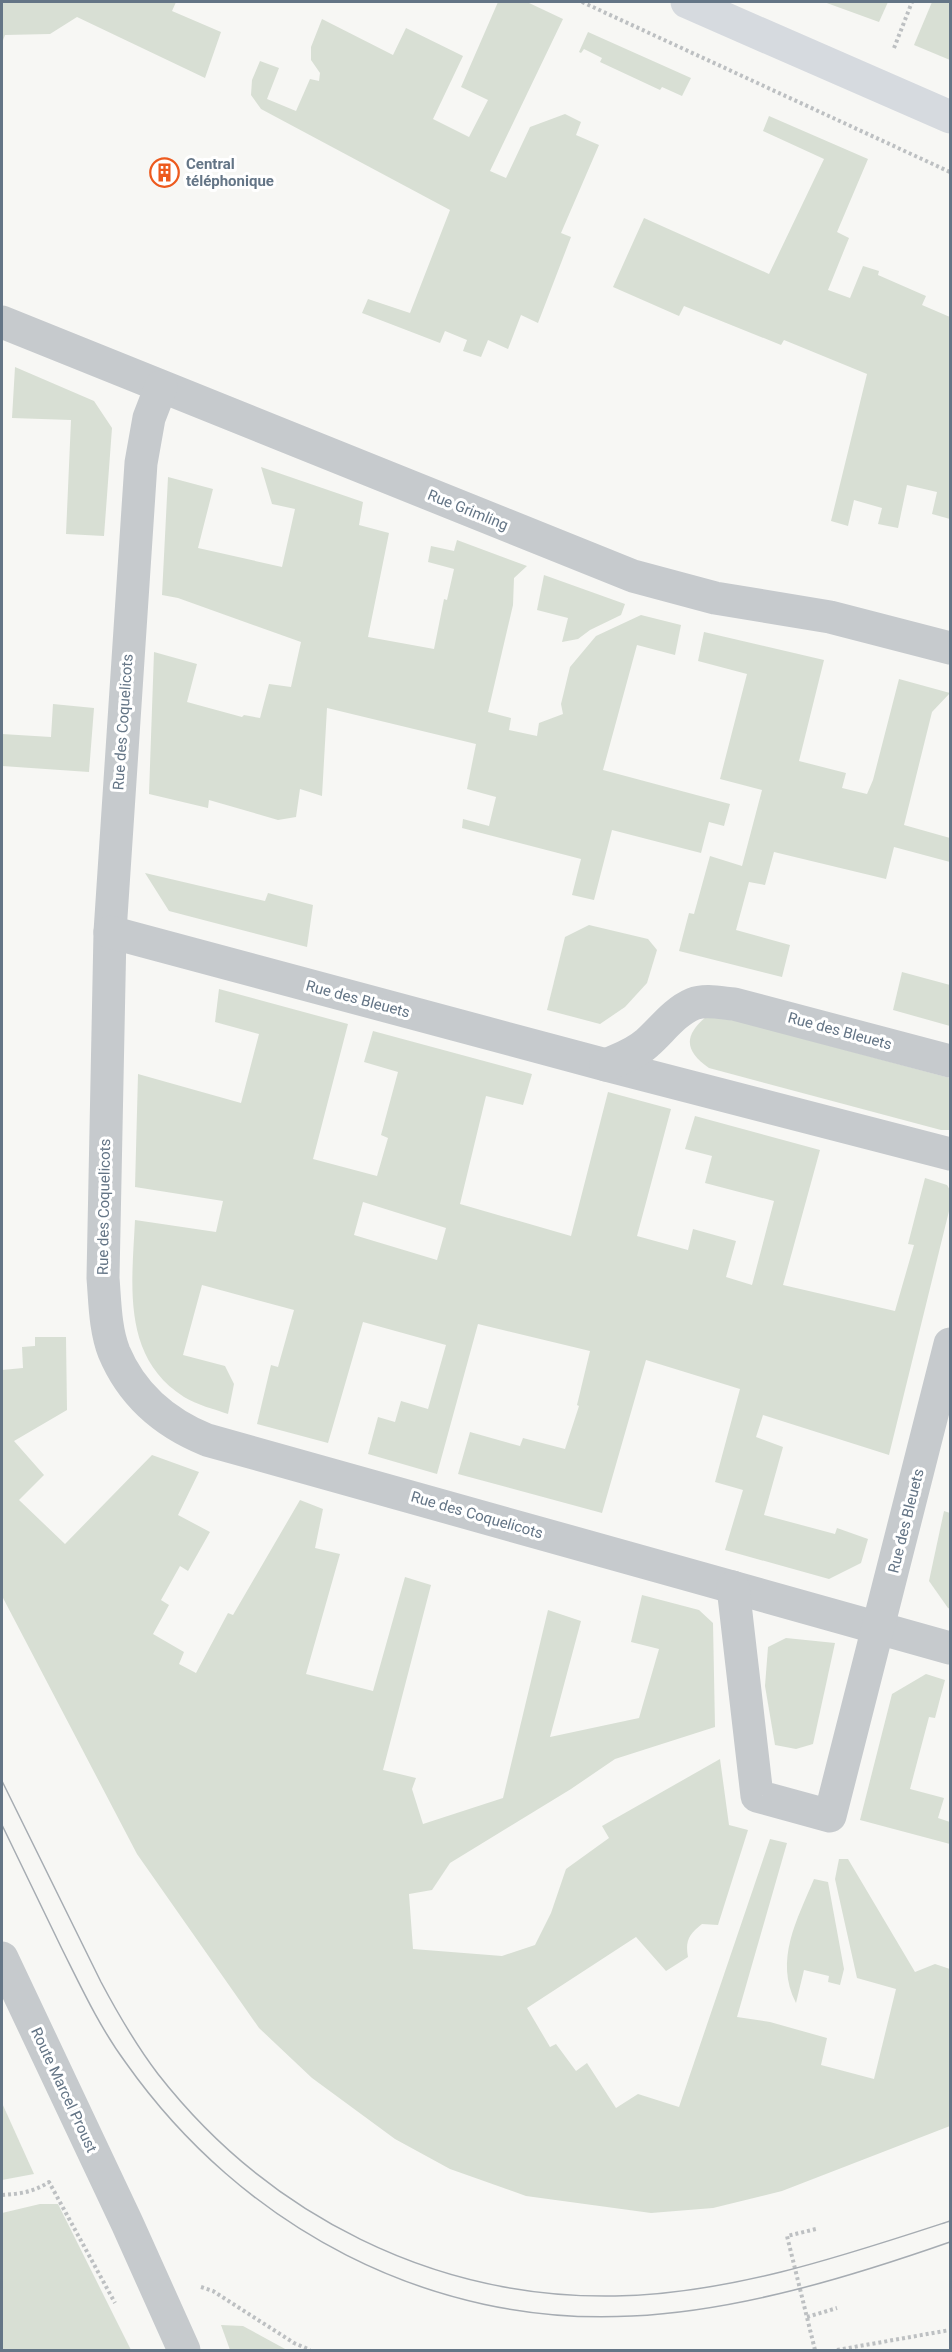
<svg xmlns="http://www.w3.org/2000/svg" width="952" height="2352" font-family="Roboto,sans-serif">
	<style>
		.green { fill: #d8dfd4; fill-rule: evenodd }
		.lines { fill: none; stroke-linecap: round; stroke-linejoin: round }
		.path { stroke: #bdc0c2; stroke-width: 4; stroke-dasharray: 3 3; stroke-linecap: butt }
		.minor { stroke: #c6cacd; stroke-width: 33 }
		.tertiary { stroke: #c6cacd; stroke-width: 33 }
		.secondary { stroke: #d6dadf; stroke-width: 33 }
		.tram { stroke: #a6acb2; stroke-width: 1.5 }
		.labels { text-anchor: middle; stroke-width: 6; stroke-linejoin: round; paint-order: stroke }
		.poi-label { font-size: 15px; font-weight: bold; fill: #647586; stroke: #fff; text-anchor: start }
		.street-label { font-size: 15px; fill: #647586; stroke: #fff }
	</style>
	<rect width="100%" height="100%" fill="#f7f7f4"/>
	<g class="green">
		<path d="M 2,2 L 176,2 L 172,11 L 221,32 L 205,78 L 77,17 L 50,34 L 5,35 L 2,43 Z"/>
		<path d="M 498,2 L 527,2 L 563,19 L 490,171 L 506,178 L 530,127 L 565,114 L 581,122 L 576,135 L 599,145 L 561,233 L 571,237 L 538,323 L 521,315 L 508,349 L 488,340 L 481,357 L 463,351 L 467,340 L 445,331 L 440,343 L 362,313 L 368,299 L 410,313 L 450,210 L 261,109 L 251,95 L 252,80 L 260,61 L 279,68 L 267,99 L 296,111 L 310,79 L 319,81 L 320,73 L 311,60 L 311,47 L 322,19 L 393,55 L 406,28 L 463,56 L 433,119 L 469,137 L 488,100 L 461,87 Z"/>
		<path d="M 824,2 L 888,2 L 879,22 Z"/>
		<path d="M 932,2 L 950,2 L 950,60 L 914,45 Z"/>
		<path d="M 588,32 L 691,78 L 682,96 L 662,87 L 660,90 L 600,62 L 602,58 L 584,49 L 581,53 L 579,52 Z"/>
		<path d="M 769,116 L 868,159 L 837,232 L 849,238 L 828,290 L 850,298 L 863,266 L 879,271 L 878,275 L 926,296 L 922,305 L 950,317 L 950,519 L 932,514 L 937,492 L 907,485 L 898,528 L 878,524 L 882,508 L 854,500 L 848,526 L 831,521 L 867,374 L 784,340 L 781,345 L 684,306 L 679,316 L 613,287 L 644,218 L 769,274 L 824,159 L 763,131 Z"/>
		<path d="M 15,367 L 94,401 L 112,428 L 104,536 L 66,534 L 71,420 L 12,418 Z"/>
		<path d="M 261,467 L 363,502 L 359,525 L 389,533 L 368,637 L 434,649 L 444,599 L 447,600 L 454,569 L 428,562 L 431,546 L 454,551 L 457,540 L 527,566 L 514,578 L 513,605 L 488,712 L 511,718 L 509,730 L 537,736 L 539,723 L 563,714 L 561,704 L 570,667 L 596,636 L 641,615 L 681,625 L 675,655 L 637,645 L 603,770 L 730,804 L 724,826 L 709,822 L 701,853 L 612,830 L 594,900 L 572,895 L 581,859 L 462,828 L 463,819 L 489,826 L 496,797 L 467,789 L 476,744 L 327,708 L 322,796 L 300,789 L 296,817 L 278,820 L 209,800 L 208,808 L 149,794 L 154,652 L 197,664 L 187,702 L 242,717 L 244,715 L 260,718 L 269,684 L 291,687 L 301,642 L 178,598 L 162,595 L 168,477 L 213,489 L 198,548 L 282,567 L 295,509 L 272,504 Z"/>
		<path d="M 544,575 L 625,604 L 621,615 L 590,630 L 578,639 L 562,642 L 568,618 L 537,610 Z"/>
		<path d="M 704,632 L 824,660 L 799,761 L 846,773 L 842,788 L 867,794 L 873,780 L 899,679 L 950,693 L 932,712 L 904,825 L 950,838 L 950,862 L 894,847 L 886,879 L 774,852 L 765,885 L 749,882 L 736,930 L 790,945 L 782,977 L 679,951 L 689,913 L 694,914 L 710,856 L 742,866 L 762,790 L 720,779 L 747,674 L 698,661 Z"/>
		<path d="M 53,704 L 94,708 L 89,772 L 2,766 L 2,734 L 51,737 Z"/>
		<path d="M 145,873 L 265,901 L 268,893 L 313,905 L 307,947 L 169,911 Z"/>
		<path d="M 589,925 L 648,939 L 657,950 L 647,983 L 625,1007 L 600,1024 L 547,1010 L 565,937 Z"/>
		<path d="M 902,972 L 950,985 L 950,1026 L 893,1010 Z"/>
		<path d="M 219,989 L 348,1024 L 313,1159 L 377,1176 L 388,1138 L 381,1135 L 398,1072 L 364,1062 L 373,1031 L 532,1074 L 523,1105 L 486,1096 L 460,1204 L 571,1236 L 608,1092 L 671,1109 L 637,1236 L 688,1250 L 693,1229 L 736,1241 L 726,1277 L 752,1285 L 774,1201 L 705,1183 L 712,1156 L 685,1149 L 695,1116 L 820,1150 L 783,1285 L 895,1311 L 914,1245 L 908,1244 L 925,1178 L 947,1185 L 950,1190 L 950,1207 L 889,1455 L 763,1415 L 756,1437 L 783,1447 L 764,1515 L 835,1534 L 837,1528 L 868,1539 L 861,1563 L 829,1579 L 725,1550 L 743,1490 L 715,1482 L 740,1389 L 646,1360 L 602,1513 L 458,1474 L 470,1432 L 520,1446 L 523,1438 L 565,1449 L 579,1406 L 577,1405 L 590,1351 L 478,1324 L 437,1474 L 368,1454 L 378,1417 L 395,1422 L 401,1401 L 428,1409 L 446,1345 L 363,1322 L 328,1443 L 257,1424 L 271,1365 L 278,1367 L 294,1310 L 202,1285 L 183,1355 L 225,1366 L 234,1384 L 228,1414 C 214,1409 197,1405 184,1397 C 121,1357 132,1284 135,1220 L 216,1232 L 223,1201 L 135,1187 L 138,1074 L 241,1103 L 259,1034 L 215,1022 ZM 363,1202 L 446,1228 L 437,1260 L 354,1235 Z"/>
		<path d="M 706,1017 L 723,1017 L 950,1078 L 950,1130 L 941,1130 L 709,1068 C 685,1051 683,1036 706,1017 Z"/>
		<path d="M 35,1337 L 66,1337 L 67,1410 L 14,1441 L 44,1475 L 19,1500 L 65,1544 L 152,1455 L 199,1472 L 178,1515 L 210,1532 L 188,1571 L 180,1566 L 161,1600 L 169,1605 L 153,1634 L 184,1652 L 179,1664 L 196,1673 L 228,1613 L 233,1615 L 300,1500 L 323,1509 L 315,1548 L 340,1554 L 306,1674 L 373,1691 L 405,1577 L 431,1585 L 383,1770 L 416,1778 L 412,1789 L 423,1824 L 503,1798 L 548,1610 L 581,1621 L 550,1737 L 639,1718 L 659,1649 L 631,1642 L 642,1595 L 699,1610 L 713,1623 L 715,1727 L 615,1759 L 571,1789 L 450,1863 L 432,1890 L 409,1894 L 413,1949 L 502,1956 L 535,1945 L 551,1913 L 566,1869 L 609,1838 L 602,1826 L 720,1759 L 729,1825 L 748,1830 L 718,1925 L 702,1924 C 689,1934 685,1941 688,1957 L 666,1971 L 636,1937 L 527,2008 L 550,2047 L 556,2044 L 576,2071 L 587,2063 L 616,2108 L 638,2094 L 679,2107 L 770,1839 L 787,1843 L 737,2017 L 770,2022 L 827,2038 L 821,2065 L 874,2079 L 896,1989 L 857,1978 L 835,1879 L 839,1859 L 848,1859 L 915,1972 L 935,1964 L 950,1969 L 950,2126 L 782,2191 L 713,2208 L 651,2213 L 526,2196 L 450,2169 L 395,2139 L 312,2078 L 259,2028 L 137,1854 L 2,1596 L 2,1370 L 23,1368 L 22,1347 L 35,1346 Z"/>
		<path d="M 944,1511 L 950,1513 L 950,1609 L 948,1608 L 929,1581 Z"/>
		<path d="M 786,1638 L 835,1643 L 813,1744 L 796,1749 L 775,1745 L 765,1686 L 768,1647 Z"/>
		<path d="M 926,1674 L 945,1680 L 935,1718 L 929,1717 L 910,1789 L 944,1798 L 938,1818 L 950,1822 L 950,1844 L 860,1820 L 892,1694 Z"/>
		<path d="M 814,1879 L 828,1882 L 844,1969 L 840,1985 L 828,1982 L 829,1976 L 804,1970 L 796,2003 C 774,1960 797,1920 814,1879 Z"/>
		<path d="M 2,2103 L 34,2174 L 2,2180 Z"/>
		<path d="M 40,2204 L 58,2204 L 131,2350 L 2,2350 L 2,2213 Z"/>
		<path d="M 221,2325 L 243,2326 L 287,2350 L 230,2350 Z"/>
	</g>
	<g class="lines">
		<g class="path">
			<path d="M 582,2 L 950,172"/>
			<path d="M 894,48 L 912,2"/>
			<path d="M 2,2195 C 19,2194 34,2192 49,2182 L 115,2303"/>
			<path d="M 201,2287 L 213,2291 L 294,2343 L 310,2350"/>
			<path d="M 807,2317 L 837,2308"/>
			<path d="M 815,2350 L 787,2236 L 816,2229"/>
			<path d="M 837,2350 L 950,2330"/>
		</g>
		<g class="minor">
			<path d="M 2,322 L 633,576 L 715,598 L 830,617 L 950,648"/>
			<path d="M 161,387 L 149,418 L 141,463 L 110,932 L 103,1278 C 105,1302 105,1329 114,1352 C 132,1395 165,1423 207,1440 L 950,1648"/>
			<path d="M 110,932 L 606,1065 L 950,1154"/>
			<path d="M 606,1065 C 620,1059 635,1054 647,1043 C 661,1031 674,1012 693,1004 C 705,999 722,1003 734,1004 L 950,1061"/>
			<path d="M 733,1587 L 757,1796 L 830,1816 L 950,1344"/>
		</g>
		<path class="tertiary" d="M 2,1958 L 127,2223 L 184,2350"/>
		<path class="secondary" d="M 687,2 L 950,117"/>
		<g class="tram">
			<path d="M 2,1781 L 101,1982 C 118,2014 136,2045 158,2074 C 269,2216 435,2299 615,2296 C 730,2294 843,2256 950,2221"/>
			<path d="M 2,1825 C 22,1866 42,1907 62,1949 C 81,1987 100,2028 126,2063 C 242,2227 429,2327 632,2316 C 738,2311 850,2277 950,2242"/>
		</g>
	</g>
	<defs>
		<symbol id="building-ring" viewBox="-11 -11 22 22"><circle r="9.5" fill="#fff" stroke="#ed5a1e" stroke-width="1.5"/><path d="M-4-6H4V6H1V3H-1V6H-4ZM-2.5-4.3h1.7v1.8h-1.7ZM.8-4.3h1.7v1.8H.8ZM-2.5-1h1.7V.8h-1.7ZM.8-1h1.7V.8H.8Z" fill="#ed5a1e"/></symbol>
	</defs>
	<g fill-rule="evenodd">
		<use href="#building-ring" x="148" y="156" width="33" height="33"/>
	</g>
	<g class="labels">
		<g class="poi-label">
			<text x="186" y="169">Central<tspan x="186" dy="17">téléphonique</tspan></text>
		</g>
		<g class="street-label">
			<text transform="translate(468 510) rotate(22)" y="5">Rue Grimling</text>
			<text transform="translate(123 722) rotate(-86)" y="5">Rue des Coquelicots</text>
			<text transform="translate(358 999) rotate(15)" y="5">Rue des Bleuets</text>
			<text transform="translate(840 1031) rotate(15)" y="5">Rue des Bleuets</text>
			<text transform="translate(104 1207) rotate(-89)" y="5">Rue des Coquelicots</text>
			<text transform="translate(477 1515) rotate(16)" y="5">Rue des Coquelicots</text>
			<text transform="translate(906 1521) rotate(-76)" y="5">Rue des Bleuets</text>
			<text transform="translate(64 2090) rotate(65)" y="5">Route Marcel Proust</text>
		</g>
	</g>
	<rect width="952" height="2352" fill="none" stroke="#647586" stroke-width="6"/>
</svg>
